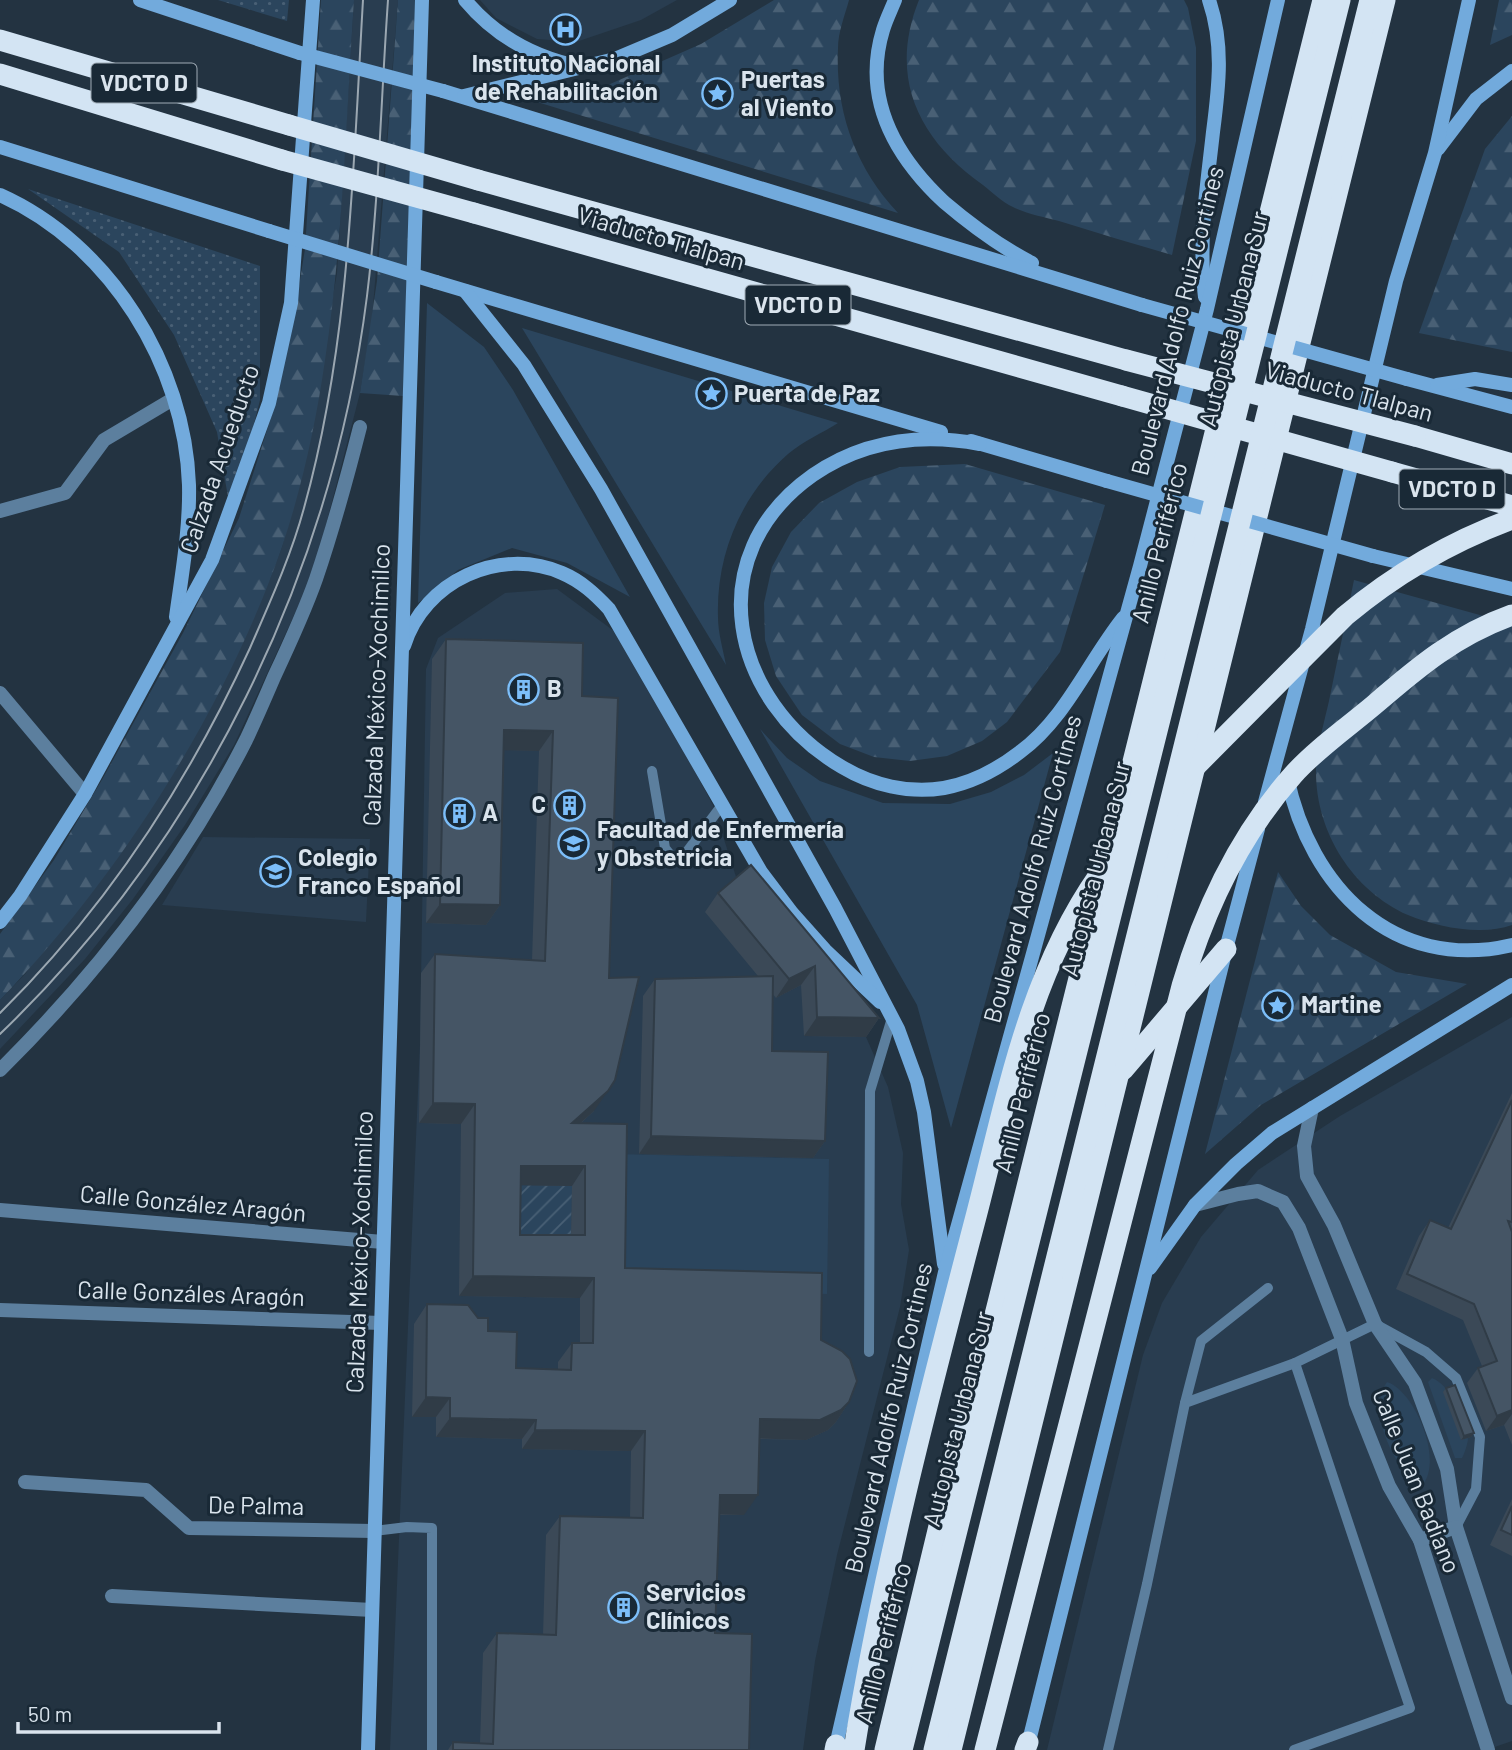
<svg xmlns="http://www.w3.org/2000/svg" width="1512" height="1750" font-family="Barlow,sans-serif">
	<style>
		.built { fill: #293d50 }
		.grass { fill: #2b455d }
		.forest { fill: url(#forest-firs) }
		.park { fill: url(#park-dots) }
		.garden { fill: url(#garden-furrows) }
		.lines { fill: none; stroke-linecap: round; stroke-linejoin: round }
		.service { stroke: #5c7f9e; stroke-width: 10 }
		.pedestrian { stroke: #5c7f9e; stroke-width: 14 }
		.minor { stroke: #5c7f9e; stroke-width: 14 }
		.secondary { stroke: #72aadc; stroke-width: 14 }
		.motorway { stroke: #d3e4f3; stroke-width: 21 }
		.tram { stroke: #9ba7b1; stroke-width: 2 }
		.secondary-bridge { stroke: #72aadc; stroke-width: 14 }
		.motorway-bridge { stroke: #d3e4f3; stroke-width: 21 }
		.wall { fill: #3b4957; fill-rule: evenodd }
		.shaded-wall { fill: #303c47 }
		.building { fill: #455565; stroke: #303c47; stroke-width: 2; fill-rule: evenodd }
		.labels { text-anchor: middle; stroke-width: 6; stroke-linejoin: round; paint-order: stroke }
		.shield { fill: #192936; stroke: #a0acb6; stroke-width: 2 }
		.shield-label { font-size: 23px; font-weight: bold; fill: #dae4ed }
		.poi-label { font-size: 24px; font-weight: bold; fill: #dae4ed; stroke: #192936; text-anchor: start }
		.street-label { font-size: 24px; fill: #dae4ed; stroke: #192936 }
	</style>
	<defs>
		<pattern id="forest-firs" width="22" height="20" patternUnits="userSpaceOnUse" patternTransform="scale(1.75)"><rect width="22" height="20" fill="#2b455d"/><path d="M5 1l3.5 6h-7zM16 11l3.5 6h-7z" fill="#496075"/></pattern>
		<pattern id="park-dots" width="8" height="8" patternUnits="userSpaceOnUse" patternTransform="scale(1.75)"><rect width="8" height="8" fill="#2b455d"/><path d="M2 2h.1M6 6h.1" fill="none" stroke="#496075" stroke-width="1.8" stroke-linecap="round"/></pattern>
		<pattern id="garden-furrows" width="10" height="10" patternUnits="userSpaceOnUse" patternTransform="scale(1.75)"><rect width="10" height="10" fill="#2b455d"/><path d="M-1 1l2-2M0 10L10 0M9 11l2-2" fill="none" stroke="#496075"/></pattern>
	</defs>
	<rect width="100%" height="100%" fill="#233341"/>
	<g class="built">
		<path d="M 354,0 L 398,0 L 372,319 L 360,393 L 319,552 L 303,596 L 234,745 L 185,825 L 133,899 L 85,959 L 0,1049 L 0,1000 L 26,973 L 270,579 L 282,547 L 300,483 L 337,273 Z"/>
		<path d="M 480,0 L 677,0 L 641,20 L 576,42 L 537,39 L 496,18 Z"/>
		<path d="M 557,589 L 622,637 L 713,805 L 738,883 L 866,1037 L 888,1087 L 903,1153 L 901,1204 L 909,1250 L 900,1307 L 837,1555 L 815,1661 L 803,1750 L 390,1750 L 420,1044 L 426,669 L 438,638 L 505,593 Z"/>
		<path d="M 203,837 L 370,839 L 366,922 L 162,905 Z"/>
		<path d="M 1512,1017 L 1512,1741 L 1486,1750 L 1047,1750 L 1143,1355 L 1162,1303 L 1201,1237 L 1258,1170 L 1340,1116 Z"/>
	</g>
	<g class="grass">
		<path d="M 427,303 L 484,347 L 513,390 L 630,597 L 567,563 L 512,548 L 458,570 L 418,603 Z"/>
		<path d="M 522,328 L 838,423 C 822,433 802,442 788,454 C 741,495 716,555 718,617 C 718,633 723,649 726,665 Z"/>
		<path d="M 760,729 L 787,758 L 820,781 L 883,803 L 950,804 L 991,792 L 1024,775 L 1053,753 L 951,1128 L 917,1005 Z"/>
		<path d="M 613,1154 L 829,1159 L 827,1294 L 611,1288 Z"/>
		<path d="M 1432,1378 C 1449,1385 1464,1413 1468,1431 C 1469,1440 1466,1450 1462,1458 L 1455,1458 L 1428,1382 Z"/>
		<path d="M 1387,1382 C 1415,1391 1443,1460 1423,1484 C 1393,1473 1367,1409 1387,1382 Z"/>
	</g>
	<g class="forest">
		<path d="M 321,0 L 354,0 C 346,120 343,241 325,360 C 316,423 302,487 282,547 C 225,710 120,876 0,1000 L 0,934 L 54,860 L 103,778 L 183,633 L 239,518 L 276,402 L 296,305 L 305,249 Z"/>
		<path d="M 398,0 L 416,0 L 403,396 L 360,393 L 377,281 Z"/>
		<path d="M 774,0 L 849,0 C 845,15 838,32 838,48 C 835,111 855,167 898,213 L 534,101 L 592,92 L 701,44 Z"/>
		<path d="M 919,0 L 1184,0 L 1188,8 L 1196,48 L 1196,141 L 1172,255 C 1135,244 1097,233 1059,221 C 1045,217 1027,214 1013,207 C 1002,202 992,192 983,185 C 918,139 888,77 919,0 Z"/>
		<path d="M 1499,0 L 1512,0 L 1512,35 L 1490,45 Z"/>
		<path d="M 1512,116 L 1512,352 L 1419,333 L 1485,149 Z"/>
		<path d="M 965,464 L 1105,505 L 1060,652 L 1007,722 L 982,741 L 947,756 L 910,761 L 874,757 L 840,744 L 802,715 L 776,676 L 765,640 L 764,603 L 772,567 L 791,532 L 819,503 L 857,482 L 900,467 Z"/>
		<path d="M 1354,580 L 1512,624 L 1512,925 C 1482,936 1436,927 1408,915 C 1352,890 1315,831 1316,769 C 1317,747 1324,723 1329,701 C 1337,661 1346,621 1354,580 Z"/>
		<path d="M 1278,872 L 1301,906 L 1330,935 L 1396,972 L 1467,984 L 1261,1105 L 1205,1154 Z"/>
	</g>
	<g class="park">
		<path d="M 218,0 L 289,0 L 287,21 Z"/>
		<path d="M 28,189 L 260,266 L 260,400 L 231,515 L 217,432 L 174,335 L 119,252 Z"/>
	</g>
	<path class="garden" d="M 507,1185 L 572,1186 L 571,1255 L 506,1254 Z"/>
	<g class="lines">
		<g class="service">
			<path d="M 652,771 L 665,848 L 673,858 L 683,857 L 722,805"/>
			<path d="M 869,1352 L 870,1091 L 892,1018"/>
			<path d="M 1185,1403 L 1201,1341 L 1268,1288"/>
			<path d="M 374,1531 L 407,1527 L 432,1528 L 432,1750"/>
			<path d="M 1108,1750 L 1147,1584 L 1185,1403 L 1295,1363 L 1375,1324 L 1426,1352 L 1456,1378 L 1480,1437 L 1476,1489 L 1456,1527"/>
			<path d="M 1294,1750 L 1410,1708 L 1295,1363"/>
		</g>
		<path class="pedestrian" d="M 0,1070 C 97,974 184,862 246,740 C 256,719 265,698 274,677 C 289,645 304,613 316,579 C 333,529 347,478 360,427"/>
		<g class="minor">
			<path d="M 0,511 L 65,493 L 104,440 L 173,399"/>
			<path d="M 0,693 L 85,794"/>
			<path d="M 1312,1108 L 1304,1146 L 1307,1176 L 1334,1225 L 1375,1324 L 1415,1383 L 1447,1469 L 1456,1527 L 1512,1698"/>
			<path d="M 1195,1205 L 1238,1194 L 1258,1191 L 1283,1202 L 1299,1228 L 1342,1339 L 1356,1403 L 1389,1486 L 1420,1540 L 1488,1750"/>
			<path d="M 0,1210 L 383,1242"/>
			<path d="M 0,1310 L 381,1323"/>
			<path d="M 25,1482 L 146,1490 L 189,1528 L 374,1531"/>
			<path d="M 1420,1540 L 1456,1527"/>
			<path d="M 112,1596 L 372,1610"/>
		</g>
		<g class="secondary">
			<path d="M 140,0 L 300,53"/>
			<path d="M 465,0 C 495,36 535,58 581,67"/>
			<path d="M 895,0 C 891,10 886,20 883,30 C 862,99 895,156 944,202 C 971,225 1001,247 1032,263"/>
			<path d="M 443,91 L 1142,305"/>
			<path d="M 464,96 L 615,59 L 672,35 L 730,0"/>
			<path d="M 0,147 L 269,231"/>
			<path d="M 1438,149 L 1476,99 L 1512,71"/>
			<path d="M 0,195 C 110,244 185,366 189,485 C 190,529 182,573 176,617"/>
			<path d="M 436,282 L 941,432"/>
			<path d="M 465,291 L 524,365 L 601,489 L 835,908 L 898,1029 L 917,1081 L 924,1112 L 944,1264"/>
			<path d="M 1205,297 C 1198,241 1207,187 1213,132 C 1219,86 1224,44 1209,0"/>
			<path d="M 1407,379 L 1512,407"/>
			<path d="M 1437,385 L 1475,379 L 1512,385"/>
			<path d="M 971,441 L 1107,481"/>
			<path d="M 980,444 C 921,433 864,440 813,475 C 698,556 730,701 842,767 C 872,785 909,794 944,788 C 971,783 998,769 1020,752 C 1066,718 1088,662 1123,618"/>
			<path d="M 1373,556 L 1512,589"/>
			<path d="M 404,646 C 424,581 500,546 562,573 C 581,581 595,594 609,609 L 761,872 L 792,913 L 825,950 L 880,1002"/>
			<path d="M 1287,777 C 1310,887 1393,973 1512,945"/>
			<path d="M 1265,802 L 1312,629 L 1396,281 L 1435,153 L 1469,0"/>
			<path d="M 0,922 L 20,896 L 85,794 L 212,560 L 269,403 L 291,303 L 313,0"/>
			<path d="M 1150,1268 L 1195,1205 L 1236,1164 L 1272,1133 L 1512,985"/>
			<path d="M 1027,1749 L 1226,949 L 1258,829"/>
			<path d="M 368,1750 L 422,0"/>
			<path d="M 835,1750 L 945,1272 L 1140,566 L 1207,309 L 1278,0"/>
		</g>
		<g class="motorway">
			<path d="M 0,40 L 289,125"/>
			<path d="M 0,74 L 282,160"/>
			<path d="M 478,180 L 1126,360"/>
			<path d="M 474,213 L 1122,396"/>
			<path d="M 1415,436 L 1512,464"/>
			<path d="M 1392,472 L 1512,506"/>
			<path d="M 1123,1070 L 1226,949"/>
			<path d="M 835,1750 L 836,1745"/>
			<path d="M 854,1750 C 882,1574 928,1400 973,1228 C 1005,1108 1026,979 1099,875"/>
			<path d="M 885,1750 L 940,1522 L 996,1311 L 1323,0"/>
			<path d="M 951,1750 L 1385,0"/>
			<path d="M 1025,1750 L 1028,1742"/>
		</g>
		<g class="tram">
			<path d="M 0,1013 C 106,908 188,783 250,648 C 270,602 291,556 304,508 C 350,343 353,169 363,0"/>
			<path d="M 0,1034 C 202,840 332,574 367,296 C 379,198 381,98 388,0"/>
		</g>
		<g class="secondary-bridge">
			<path d="M 300,53 L 443,91"/>
			<path d="M 269,231 L 436,282"/>
			<path d="M 1142,305 L 1407,379"/>
			<path d="M 1107,481 L 1373,556"/>
		</g>
		<g class="motorway-bridge">
			<path d="M 289,125 L 478,180"/>
			<path d="M 282,160 L 474,213"/>
			<path d="M 1126,360 L 1415,436"/>
			<path d="M 1122,396 L 1392,472"/>
			<path d="M 1177,785 L 1345,616 C 1395,574 1450,542 1512,519"/>
			<path d="M 1102,871 L 1128,841"/>
			<path d="M 902,1750 L 1340,0"/>
			<path d="M 934,1750 L 1370,0"/>
			<path d="M 985,1750 L 1182,986 C 1205,908 1239,836 1293,775 C 1315,750 1348,727 1374,705 C 1418,667 1456,635 1512,615"/>
		</g>
	</g>
	<g class="wall">
		<path d="M 446,639 L 582,696 L 594,1111 L 580,1124 L 625,1268 L 821,1340 L 849,1402 L 836,1422 L 828,1430 L 806,1440 L 759,1439 L 744,1515 L 719,1515 L 715,1633 L 749,1750 L 448,1750 L 453,1742 L 480,1743 L 483,1653 L 497,1633 L 543,1635 L 546,1535 L 560,1516 L 630,1518 L 631,1451 L 522,1449 L 522,1439 L 436,1437 L 436,1417 L 412,1417 L 414,1324 L 427,1304 L 488,1331 L 516,1368 L 558,1369 L 558,1362 L 572,1343 L 580,1343 L 580,1298 L 459,1296 L 461,1124 L 419,1123 L 421,973 L 435,954 L 532,960 L 539,751 L 504,750 L 500,905 L 486,925 L 426,923 L 432,659 ZM 520,1185 L 572,1186 L 571,1235 L 520,1235 Z"/>
		<path d="M 751,865 L 879,1018 L 866,1037 L 804,1036 L 801,985 L 776,998 L 772,993 L 772,1051 L 825,1141 L 813,1158 L 639,1154 L 643,996 L 655,979 L 758,976 L 705,912 L 718,893 Z"/>
		<path d="M 1512,1093 L 1512,1445 L 1504,1425 L 1486,1431 L 1467,1383 L 1478,1368 L 1482,1366 L 1463,1320 L 1396,1289 L 1419,1236 L 1430,1220 L 1448,1228 Z"/>
		<path d="M 1446,1388 L 1474,1433 L 1471,1437 L 1461,1440 L 1443,1392 Z"/>
		<path d="M 1512,1499 L 1512,1556 L 1490,1545 Z"/>
	</g>
	<g class="shaded-wall">
		<path d="M 504,730 L 553,731 L 539,751 L 491,750 Z"/>
		<path d="M 440,904 L 500,905 L 486,925 L 426,923 Z"/>
		<path d="M 815,966 L 801,985 L 776,998 L 789,979 Z"/>
		<path d="M 817,1017 L 879,1018 L 866,1037 L 804,1036 Z"/>
		<path d="M 608,1091 L 594,1111 L 558,1143 L 572,1123 Z"/>
		<path d="M 433,1103 L 475,1104 L 461,1124 L 419,1123 Z"/>
		<path d="M 651,1136 L 825,1141 L 813,1158 L 639,1154 Z"/>
		<path d="M 521,1166 L 585,1166 L 572,1186 L 507,1185 Z"/>
		<path d="M 473,1276 L 594,1278 L 580,1298 L 459,1296 Z"/>
		<path d="M 426,1397 L 450,1398 L 436,1417 L 412,1417 Z"/>
		<path d="M 849,1402 L 836,1422 L 828,1430 L 806,1440 L 746,1438 L 760,1419 Z"/>
		<path d="M 1512,1410 L 1512,1414 L 1504,1425 L 1486,1431 L 1497,1416 Z"/>
		<path d="M 450,1418 L 536,1420 L 522,1439 L 436,1437 Z"/>
		<path d="M 535,1430 L 645,1431 L 631,1451 L 522,1449 Z"/>
		<path d="M 1474,1433 L 1471,1437 L 1461,1440 L 1464,1436 Z"/>
		<path d="M 720,1495 L 758,1495 L 744,1515 L 706,1514 Z"/>
	</g>
	<g class="building">
		<path d="M 446,639 L 583,643 L 582,696 L 618,698 L 609,978 L 639,977 L 615,1080 L 608,1091 L 572,1123 L 627,1124 L 625,1268 L 822,1273 L 821,1340 L 842,1351 L 850,1359 L 857,1381 L 849,1402 L 841,1410 L 820,1420 L 760,1419 L 758,1495 L 720,1495 L 715,1633 L 752,1634 L 749,1750 L 453,1750 L 453,1742 L 493,1744 L 497,1633 L 556,1635 L 560,1516 L 643,1518 L 645,1431 L 535,1430 L 536,1420 L 450,1418 L 450,1398 L 426,1397 L 427,1304 L 468,1305 L 478,1318 L 488,1318 L 488,1331 L 517,1332 L 516,1368 L 571,1370 L 572,1343 L 593,1343 L 594,1278 L 473,1276 L 475,1104 L 433,1103 L 435,954 L 545,961 L 553,731 L 504,730 L 500,905 L 440,904 ZM 521,1166 L 585,1166 L 585,1235 L 520,1235 Z"/>
		<path d="M 751,865 L 879,1018 L 817,1017 L 815,966 L 789,979 L 718,893 Z"/>
		<path d="M 773,976 L 772,1051 L 828,1052 L 825,1141 L 651,1136 L 655,979 Z"/>
		<path d="M 1512,1100 L 1512,1222 L 1508,1221 L 1512,1232 L 1512,1410 L 1497,1416 L 1478,1368 L 1497,1361 L 1474,1304 L 1407,1274 L 1430,1220 L 1451,1229 Z"/>
		<path d="M 1455,1385 L 1474,1433 L 1464,1436 L 1446,1388 Z"/>
		<path d="M 1512,1506 L 1512,1535 L 1501,1530 Z"/>
	</g>
	<defs>
		<symbol id="hospital-ring" viewBox="-11 -11 22 22"><circle r="9.5" fill="#192936" stroke="#7cbef9" stroke-width="1.5"/><path d="M-5-5h3v3.5h4V-5h3V5h-3V1.5h-4V5h-3Z" fill="#7cbef9"/></symbol>
		<symbol id="sight-ring" viewBox="-11 -11 22 22"><circle r="9.5" fill="#192936" stroke="#7cbef9" stroke-width="1.5"/><path d="M0-6L1.8-2.2L6-1.7L2.9 1.2L3.7 5.4L0 3.3L-3.7 5.4L-2.9 1.2L-6-1.7L-1.8-2.2Z" fill="#7cbef9"/></symbol>
		<symbol id="building-ring" viewBox="-11 -11 22 22"><circle r="9.5" fill="#192936" stroke="#7cbef9" stroke-width="1.5"/><path d="M-4-6H4V6H1V3H-1V6H-4ZM-2.5-4.3h1.7v1.8h-1.7ZM.8-4.3h1.7v1.8H.8ZM-2.5-1h1.7V.8h-1.7ZM.8-1h1.7V.8H.8Z" fill="#7cbef9"/></symbol>
		<symbol id="school-ring" viewBox="-11 -11 22 22"><circle r="9.5" fill="#192936" stroke="#7cbef9" stroke-width="1.5"/><path d="M0-5L7-2L0 1L-7-2ZM-4 1L0 2.5L4 1V4Q0 6-4 4Z" fill="#7cbef9"/></symbol>
	</defs>
	<g fill-rule="evenodd">
		<use href="#hospital-ring" x="548" y="12" width="35" height="35"/>
		<use href="#sight-ring" x="700" y="76" width="35" height="35"/>
		<use href="#sight-ring" x="694" y="376" width="35" height="35"/>
		<use href="#building-ring" x="506" y="672" width="35" height="35"/>
		<use href="#building-ring" x="552" y="788" width="35" height="35"/>
		<use href="#building-ring" x="442" y="796" width="35" height="35"/>
		<use href="#school-ring" x="556" y="826" width="35" height="35"/>
		<use href="#school-ring" x="258" y="854" width="35" height="35"/>
		<use href="#sight-ring" x="1260" y="988" width="35" height="35"/>
		<use href="#building-ring" x="606" y="1590" width="35" height="35"/>
	</g>
	<g class="labels">
		<g class="shield">
			<rect x="91.5" y="63.5" width="105" height="39" rx="5"/>
			<rect x="745.5" y="285.5" width="105" height="39" rx="5"/>
			<rect x="1399.5" y="469.5" width="105" height="39" rx="5"/>
		</g>
		<g class="shield-label">
			<text x="144" y="91">VDCTO D</text>
			<text x="798" y="313">VDCTO D</text>
			<text x="1452" y="497">VDCTO D</text>
		</g>
		<g class="poi-label">
			<text x="566" y="72" text-anchor="middle">Instituto Nacional<tspan x="566" dy="28">de Rehabilitación</tspan></text>
			<text x="741" y="88">Puertas<tspan x="741" dy="28">al Viento</tspan></text>
			<text x="734" y="402">Puerta de Paz</text>
			<text x="547" y="697">B</text>
			<text x="546" y="813" text-anchor="end">C</text>
			<text x="482" y="821">A</text>
			<text x="597" y="838">Facultad de Enfermería<tspan x="597" dy="28">y Obstetricia</tspan></text>
			<text x="298" y="866">Colegio<tspan x="298" dy="28">Franco Español</tspan></text>
			<text x="1301" y="1013">Martine</text>
			<text x="646" y="1601">Servicios<tspan x="646" dy="28">Clínicos</tspan></text>
		</g>
		<g class="street-label">
			<text transform="translate(661 239) rotate(16)" y="8">Viaducto Tlalpan</text>
			<text transform="translate(1234 319) rotate(-76)" y="8">Autopista Urbana Sur</text>
			<text transform="translate(1178 321) rotate(-76)" y="8">Boulevard Adolfo Ruiz Cortines</text>
			<text transform="translate(1349 392) rotate(15)" y="8">Viaducto Tlalpan</text>
			<text transform="translate(220 459) rotate(-71)" y="8">Calzada Acueducto</text>
			<text transform="translate(1160 543) rotate(-76)" y="8">Anillo Periférico</text>
			<text transform="translate(377 685) rotate(-88)" y="8">Calzada México-Xochimilco</text>
			<text transform="translate(1033 869) rotate(-75)" y="8">Boulevard Adolfo Ruiz Cortines</text>
			<text transform="translate(1096 869) rotate(-76)" y="8">Autopista Urbana Sur</text>
			<text transform="translate(1023 1093) rotate(-76)" y="8">Anillo Periférico</text>
			<text transform="translate(193 1204) rotate(5)" y="8">Calle González Aragón</text>
			<text transform="translate(360 1252) rotate(-88)" y="8">Calzada México-Xochimilco</text>
			<text transform="translate(191 1294) rotate(2)" y="8">Calle Gonzáles Aragón</text>
			<text transform="translate(889 1418) rotate(-77)" y="8">Boulevard Adolfo Ruiz Cortines</text>
			<text transform="translate(958 1419) rotate(-76)" y="8">Autopista Urbana Sur</text>
			<text transform="translate(1416 1481) rotate(68)" y="8">Calle Juan Badiano</text>
			<text transform="translate(256 1506) rotate(1)" y="8">De Palma</text>
			<text transform="translate(884 1643) rotate(-76)" y="8">Anillo Periférico</text>
		</g>
	</g>
	<path d="M18 1722v10h201v-10" fill="none" stroke="#dae4ed" stroke-width="3.5"/>
	<text x="28" y="1722" font-size="21" fill="#dae4ed" stroke="#192936" stroke-width="5" paint-order="stroke">50 m</text>
</svg>
